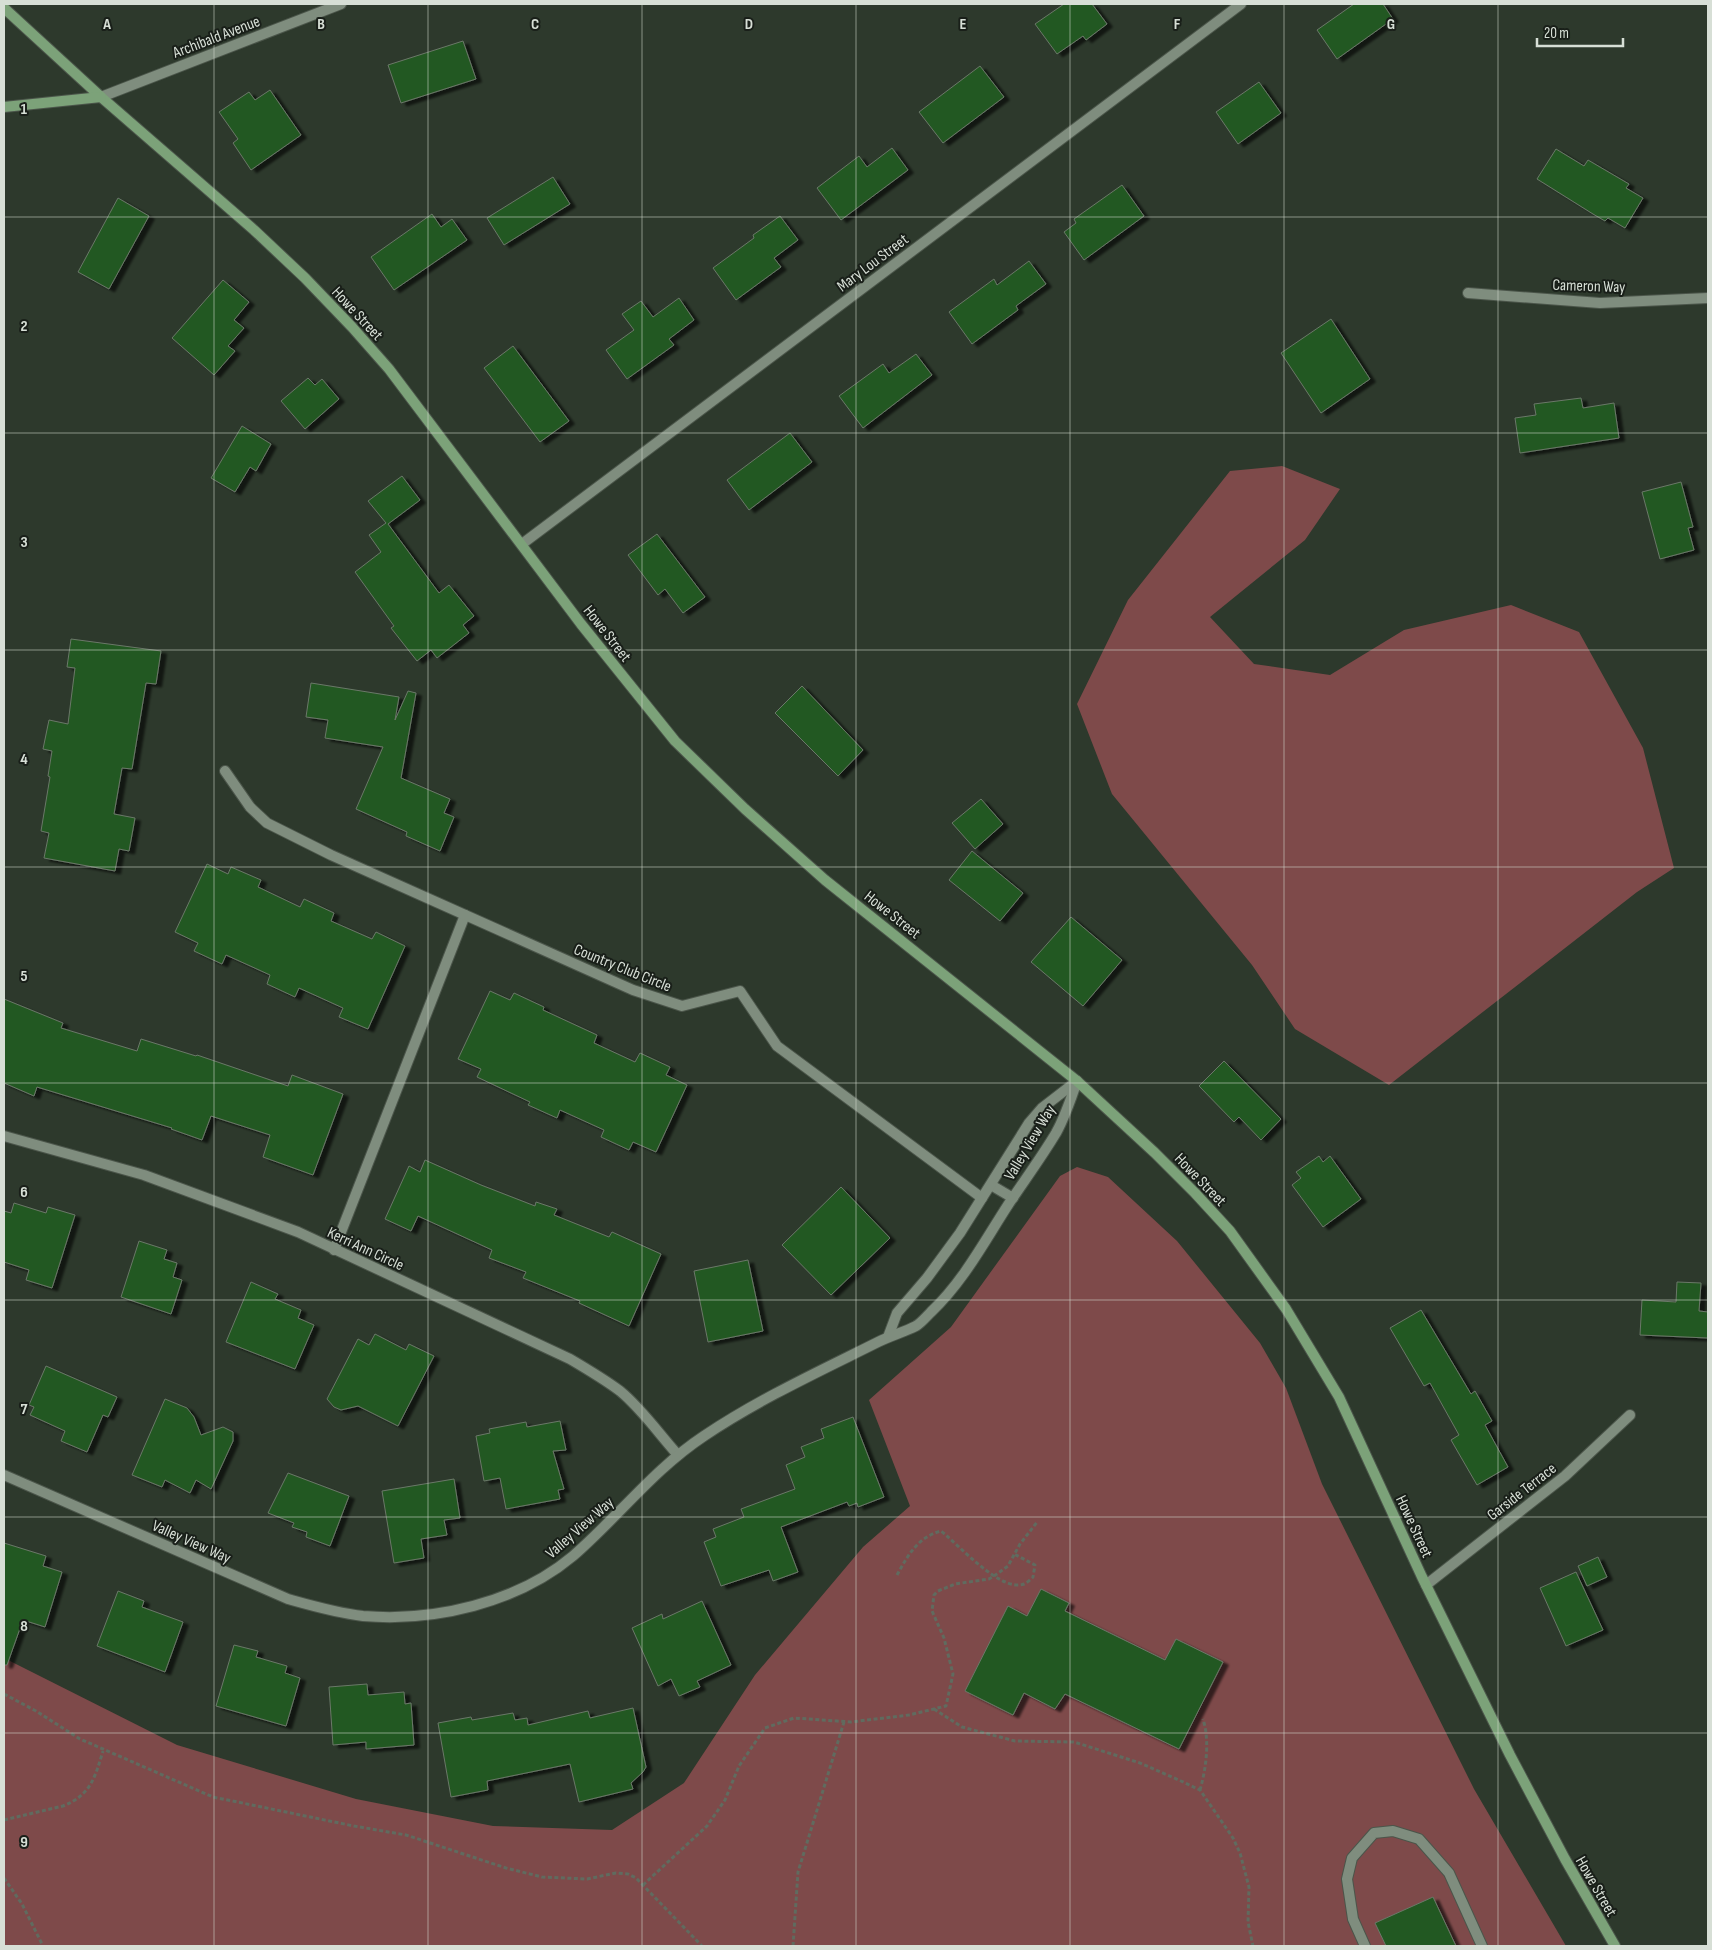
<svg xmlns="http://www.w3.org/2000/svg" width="1712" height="1950" font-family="'Sofia Sans Condensed',sans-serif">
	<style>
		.green { fill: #7e4a4a }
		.building { fill: #245820; stroke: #6a7869; filter: url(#shadow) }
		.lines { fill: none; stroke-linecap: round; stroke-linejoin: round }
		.lane-casing { stroke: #4b554a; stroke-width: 12 }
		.street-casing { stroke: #4b554a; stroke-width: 12 }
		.secondary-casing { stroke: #4b554a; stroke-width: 12 }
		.path { stroke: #606b5f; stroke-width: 3; stroke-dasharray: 4 2.5; stroke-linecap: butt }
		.lane { stroke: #7f8d7e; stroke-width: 10 }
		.street { stroke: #7f8d7e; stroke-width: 10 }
		.secondary { stroke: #7ca279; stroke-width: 10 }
		.grid { fill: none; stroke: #d7dfd6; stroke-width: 1; stroke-opacity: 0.55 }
		.labels { text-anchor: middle; stroke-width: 4; stroke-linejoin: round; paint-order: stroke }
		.street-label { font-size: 16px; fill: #d7dfd6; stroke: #191f19 }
		.grid-label { font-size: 16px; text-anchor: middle; font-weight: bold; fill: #d7dfd6; stroke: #191f19; stroke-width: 4; stroke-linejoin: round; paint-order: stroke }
	</style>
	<defs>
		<filter id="shadow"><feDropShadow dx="5.5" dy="3" stdDeviation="1" flood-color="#0009"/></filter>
	</defs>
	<rect width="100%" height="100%" fill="#2d392c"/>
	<g class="green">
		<path d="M 1282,466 L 1340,489 L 1305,540 L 1210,617 L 1254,664 L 1330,675 L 1404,630 L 1511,605 L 1579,632 L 1643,748 L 1674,868 L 1637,892 L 1389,1085 L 1295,1029 L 1252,965 L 1112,794 L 1077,704 L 1128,600 L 1230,471 Z"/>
		<path d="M 1077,1167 L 1108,1177 L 1177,1241 L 1260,1343 L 1286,1388 L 1322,1484 L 1474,1789 L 1566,1946 L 4,1946 L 4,1658 L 177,1745 L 356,1799 L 493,1826 L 612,1830 L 684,1783 L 755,1675 L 863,1547 L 910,1506 L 869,1400 L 951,1327 L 1060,1176 Z"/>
	</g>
	<g class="building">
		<path d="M 1064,4 L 1092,4 L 1107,24 L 1086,40 L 1083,36 L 1057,54 L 1035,24 Z"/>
		<path d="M 1354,4 L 1383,4 L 1393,19 L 1337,59 L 1317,30 Z"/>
		<path d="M 463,41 L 476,79 L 401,103 L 388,65 Z"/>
		<path d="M 980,66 L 1004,97 L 943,143 L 919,112 Z"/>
		<path d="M 1259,82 L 1281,113 L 1238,144 L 1216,112 Z"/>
		<path d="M 270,90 L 301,135 L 251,170 L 233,143 L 238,139 L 219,112 L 249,92 L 255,100 Z"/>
		<path d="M 892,148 L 908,170 L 841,220 L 817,188 L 859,156 L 867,167 Z"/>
		<path d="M 1556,149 L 1584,166 L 1588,160 L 1629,184 L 1626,188 L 1643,198 L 1625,228 L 1608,218 L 1605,221 L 1593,214 L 1537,179 Z"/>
		<path d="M 553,177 L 570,204 L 504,245 L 487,218 Z"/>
		<path d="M 1122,185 L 1144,216 L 1084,260 L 1064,232 L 1076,223 L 1074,219 Z"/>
		<path d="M 118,198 L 149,216 L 109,289 L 78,272 Z"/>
		<path d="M 432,214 L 441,227 L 452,219 L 467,240 L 394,290 L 371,257 Z"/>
		<path d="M 780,216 L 798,240 L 774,258 L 781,267 L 736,300 L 713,268 L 754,238 L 753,235 Z"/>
		<path d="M 1029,261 L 1046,284 L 1016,306 L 1018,310 L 972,344 L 949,312 L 994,279 L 997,285 Z"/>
		<path d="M 223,280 L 249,302 L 234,320 L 244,328 L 228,346 L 235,351 L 214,375 L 172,338 Z"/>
		<path d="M 679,298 L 694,320 L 669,339 L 674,345 L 627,379 L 606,350 L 634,330 L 622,314 L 641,301 L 653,317 Z"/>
		<path d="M 1331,319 L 1370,379 L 1321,413 L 1281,353 Z"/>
		<path d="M 513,346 L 569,421 L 540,442 L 484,368 Z"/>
		<path d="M 916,354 L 932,375 L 863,428 L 839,396 L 883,364 L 889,373 Z"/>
		<path d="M 308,378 L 315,385 L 322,379 L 339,399 L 305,429 L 281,401 Z"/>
		<path d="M 1581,398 L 1583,408 L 1614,403 L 1619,438 L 1520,453 L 1515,418 L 1536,415 L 1534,404 Z"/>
		<path d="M 242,426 L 271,444 L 256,471 L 250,467 L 235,492 L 211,478 Z"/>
		<path d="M 790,433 L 812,462 L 749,510 L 727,480 Z"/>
		<path d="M 402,476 L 420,500 L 388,524 L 439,593 L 449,585 L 474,616 L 463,625 L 469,633 L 437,658 L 431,650 L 417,661 L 391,628 L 394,626 L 355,572 L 381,552 L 369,535 L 386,523 L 368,501 Z"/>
		<path d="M 1681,482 L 1693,527 L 1688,528 L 1694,550 L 1660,559 L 1642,492 Z"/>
		<path d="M 657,534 L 705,597 L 683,613 L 665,589 L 658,595 L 628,555 Z"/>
		<path d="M 71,639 L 161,651 L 156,684 L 146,683 L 132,769 L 122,768 L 114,814 L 135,818 L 129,851 L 119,849 L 115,871 L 44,858 L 49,833 L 41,831 L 50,777 L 48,776 L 52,751 L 43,749 L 49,720 L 68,724 L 75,668 L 67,667 Z"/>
		<path d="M 311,683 L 399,697 L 395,720 L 408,691 L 416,693 L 401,778 L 450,799 L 444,813 L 454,817 L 440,851 L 406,836 L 407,832 L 356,809 L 383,747 L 325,738 L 328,720 L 306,717 Z"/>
		<path d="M 802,686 L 863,750 L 838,776 L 775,713 Z"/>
		<path d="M 981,799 L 1003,824 L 975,849 L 952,823 Z"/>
		<path d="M 972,851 L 1023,893 L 1000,921 L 949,880 Z"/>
		<path d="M 207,864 L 228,874 L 231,867 L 261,880 L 258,887 L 300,907 L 304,899 L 334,913 L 331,921 L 372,939 L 376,932 L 405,946 L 368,1029 L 339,1017 L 343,1008 L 299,988 L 295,997 L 267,984 L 270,975 L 226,955 L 222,964 L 194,951 L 198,943 L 175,932 Z"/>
		<path d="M 1071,917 L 1122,960 L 1083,1006 L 1031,962 Z"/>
		<path d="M 490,991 L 510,1000 L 514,993 L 544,1007 L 543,1010 L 597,1035 L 594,1043 L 635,1062 L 640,1053 L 670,1067 L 666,1075 L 687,1085 L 656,1152 L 633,1142 L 629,1150 L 601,1137 L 604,1130 L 560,1110 L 557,1118 L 528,1105 L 530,1102 L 477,1077 L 481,1069 L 458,1059 Z"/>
		<path d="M 4,999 L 63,1023 L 61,1028 L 137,1051 L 141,1039 L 196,1056 L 197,1055 L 288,1086 L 292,1075 L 343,1094 L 313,1175 L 263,1157 L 270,1135 L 211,1116 L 202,1140 L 171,1129 L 172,1128 L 37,1087 L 34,1096 L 4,1083 Z"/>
		<path d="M 1224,1061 L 1281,1119 L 1261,1140 L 1239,1117 L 1234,1122 L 1199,1086 Z"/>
		<path d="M 1319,1156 L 1323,1162 L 1330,1156 L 1361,1199 L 1323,1227 L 1292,1185 L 1301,1178 L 1296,1172 Z"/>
		<path d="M 425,1160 L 481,1185 L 535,1206 L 536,1202 L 557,1209 L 554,1215 L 609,1237 L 612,1232 L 661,1254 L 629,1326 L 579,1303 L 580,1301 L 523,1278 L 526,1272 L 489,1258 L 492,1250 L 418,1216 L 411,1231 L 385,1219 L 409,1166 L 420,1172 Z"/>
		<path d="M 841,1187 L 890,1238 L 831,1295 L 782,1245 Z"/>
		<path d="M 14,1203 L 46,1213 L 48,1207 L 75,1215 L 52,1288 L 26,1280 L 29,1270 L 4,1262 L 4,1211 L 11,1213 Z"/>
		<path d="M 139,1241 L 167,1250 L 164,1259 L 177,1263 L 173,1277 L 182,1280 L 171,1314 L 121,1297 Z"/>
		<path d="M 748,1260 L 763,1331 L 708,1342 L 694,1271 Z"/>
		<path d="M 251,1282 L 278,1294 L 275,1299 L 301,1310 L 298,1318 L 314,1325 L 295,1369 L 226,1342 Z"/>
		<path d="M 1677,1282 L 1701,1283 L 1699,1311 L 1708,1312 L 1708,1338 L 1640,1335 L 1642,1300 L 1676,1302 Z"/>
		<path d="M 1421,1310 L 1471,1394 L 1475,1391 L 1492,1421 L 1485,1425 L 1508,1467 L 1477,1485 L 1451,1440 L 1459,1435 L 1430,1383 L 1424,1386 L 1390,1328 Z"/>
		<path d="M 375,1334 L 406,1350 L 409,1344 L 434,1356 L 398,1426 L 358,1406 L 341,1410 L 334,1407 L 327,1399 L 358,1339 L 369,1345 Z"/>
		<path d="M 46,1366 L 117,1397 L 108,1417 L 103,1415 L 87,1452 L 61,1441 L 65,1431 L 30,1415 L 34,1407 L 29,1405 Z"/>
		<path d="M 165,1399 L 187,1408 L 194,1417 L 201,1435 L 223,1427 L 233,1432 L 233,1441 L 211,1489 L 196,1480 L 190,1493 L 165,1480 L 162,1487 L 132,1475 Z"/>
		<path d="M 853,1417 L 884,1497 L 858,1507 L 857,1503 L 849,1506 L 847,1502 L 781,1527 L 798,1572 L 773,1581 L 769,1570 L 721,1586 L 704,1542 L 716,1537 L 713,1529 L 744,1517 L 741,1509 L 795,1489 L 786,1465 L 805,1457 L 801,1447 L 824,1438 L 821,1429 Z"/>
		<path d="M 560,1421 L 566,1450 L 553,1451 L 564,1489 L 558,1490 L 560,1499 L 506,1509 L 500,1478 L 484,1481 L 476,1436 L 490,1433 L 489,1429 L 526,1422 L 527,1427 Z"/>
		<path d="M 288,1473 L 349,1496 L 330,1546 L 306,1537 L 307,1532 L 292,1527 L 294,1523 L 268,1513 Z"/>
		<path d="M 454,1479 L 460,1518 L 444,1520 L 447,1535 L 421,1539 L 424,1558 L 394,1563 L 382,1491 Z"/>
		<path d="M 4,1543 L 46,1556 L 43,1566 L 62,1572 L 45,1627 L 23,1620 L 7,1665 L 4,1665 Z"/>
		<path d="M 1598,1557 L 1607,1577 L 1587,1586 L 1578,1566 Z"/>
		<path d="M 1576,1572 L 1603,1630 L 1566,1646 L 1540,1588 Z"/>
		<path d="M 1041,1589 L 1069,1603 L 1065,1611 L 1165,1660 L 1176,1639 L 1223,1662 L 1179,1749 L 1065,1694 L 1055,1709 L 1024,1693 L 1013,1715 L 965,1691 L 1008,1606 L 1027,1616 Z"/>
		<path d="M 118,1591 L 144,1601 L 142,1607 L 183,1622 L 165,1672 L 97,1646 Z"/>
		<path d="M 702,1601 L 731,1665 L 697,1681 L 700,1687 L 679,1696 L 671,1679 L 658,1686 L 632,1628 L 662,1614 L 663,1619 Z"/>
		<path d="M 234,1645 L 258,1651 L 256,1657 L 287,1666 L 285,1673 L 300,1678 L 286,1726 L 216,1706 Z"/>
		<path d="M 367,1684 L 368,1695 L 404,1692 L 405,1704 L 411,1703 L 414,1745 L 366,1749 L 366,1742 L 333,1745 L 329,1687 Z"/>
		<path d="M 633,1708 L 646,1767 L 643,1772 L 631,1783 L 633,1789 L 579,1802 L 570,1764 L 487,1781 L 488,1790 L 451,1797 L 438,1723 L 471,1717 L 472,1720 L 513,1713 L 515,1720 L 527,1718 L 528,1725 L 588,1711 L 590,1718 Z"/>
		<path d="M 1433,1897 L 1456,1946 L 1386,1946 L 1375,1923 Z"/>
	</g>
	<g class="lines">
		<defs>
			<g id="lane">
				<path d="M 991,1185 L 1013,1198"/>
				<path d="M 334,1250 L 465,915"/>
				<path d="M 1365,1946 L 1353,1919 L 1347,1879 L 1352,1858 L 1374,1833 L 1393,1831 L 1419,1839 L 1449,1873 L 1482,1946"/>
			</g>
			<g id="street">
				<path d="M 101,97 L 341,4"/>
				<path d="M 1468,293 L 1600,303 L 1708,298"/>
				<path d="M 522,544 L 1241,4"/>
				<path d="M 225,771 L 250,807 L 267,823 L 331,855 L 633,990 L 682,1006 L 740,991 L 777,1046 L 982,1198"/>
				<path d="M 4,1136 L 144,1175 L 298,1232 L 570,1359 C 587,1369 604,1379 620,1391 C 642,1409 659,1434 678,1455"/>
				<path d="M 888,1337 L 897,1313 L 927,1278 L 960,1233 L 1029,1123 L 1042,1108 L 1077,1081"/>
				<path d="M 4,1475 L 288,1599 C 313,1606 337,1613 363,1616 C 434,1622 517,1603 573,1556 C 618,1517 654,1469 704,1436 C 759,1399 820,1371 878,1342 C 890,1336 904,1332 916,1326 C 921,1323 926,1317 931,1312 C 963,1282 984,1242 1008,1205 C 1024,1181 1041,1158 1056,1133 C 1065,1117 1071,1099 1077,1081"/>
				<path d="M 1426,1585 L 1565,1476 L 1630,1415"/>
			</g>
			<g id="secondary">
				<path d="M 4,8 L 101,97 L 254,230 L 305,278 L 352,327 L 389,369 L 581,624 L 675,741 L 745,809 L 825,880 L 1077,1081 L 1155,1153 L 1195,1193 L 1230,1231 L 1286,1309 L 1339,1397 L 1422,1577 L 1510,1755 L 1565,1859 L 1615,1946"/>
				<path d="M 4,107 L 101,97"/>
			</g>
		</defs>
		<use href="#lane" class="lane-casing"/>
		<use href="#street" class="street-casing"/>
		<use href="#secondary" class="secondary-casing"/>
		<g class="path">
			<path d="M 897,1575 C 908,1555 918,1537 941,1531 C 958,1544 1001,1593 1024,1584 C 1027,1583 1031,1579 1033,1577 L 1035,1565 L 1014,1554"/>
			<path d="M 4,1694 L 36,1711 L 80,1739 L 213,1797 L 354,1826 L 406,1835 L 506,1868 L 542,1877 L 587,1879 L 616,1873 L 628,1874 L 636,1878 L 702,1946"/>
			<path d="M 934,1709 L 962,1727 L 1015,1741 L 1074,1742 L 1140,1763 L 1181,1781 L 1200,1790 L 1233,1838 L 1240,1853 L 1249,1887 L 1248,1922 L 1253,1946"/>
			<path d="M 1200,1790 C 1206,1769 1210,1741 1203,1719"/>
			<path d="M 4,1820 L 63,1806 C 91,1795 95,1777 103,1751"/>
			<path d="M 4,1878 L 22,1904 L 43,1946"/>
			<path d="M 643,1885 L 707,1826 L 725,1800 L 739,1766 L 765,1728 L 794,1718 L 851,1722 L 909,1715 L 946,1706 L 953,1674 L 944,1638 L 932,1611 L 934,1595 L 938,1591 L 955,1584 L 989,1579 L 994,1576 L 1008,1566 L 1020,1544 L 1038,1521"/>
			<path d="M 793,1946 L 798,1872 L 844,1722"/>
		</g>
		<use href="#lane" class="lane"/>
		<use href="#street" class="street"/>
		<use href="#secondary" class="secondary"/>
	</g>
	<path class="grid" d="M 214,4 L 214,1946M 428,4 L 428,1946M 642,4 L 642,1946M 856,4 L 856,1946M 1070,4 L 1070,1946M 1284,4 L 1284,1946M 1498,4 L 1498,1946M 4,217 L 1708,217M 4,433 L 1708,433M 4,650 L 1708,650M 4,867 L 1708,867M 4,1083 L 1708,1083M 4,1300 L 1708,1300M 4,1517 L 1708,1517M 4,1733 L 1708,1733"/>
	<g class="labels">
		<g class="street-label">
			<text transform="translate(216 36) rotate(-21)" y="6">Archibald Avenue</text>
			<text transform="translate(872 262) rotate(-37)" y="6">Mary Lou Street</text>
			<text transform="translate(1589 285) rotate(2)" y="6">Cameron Way</text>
			<text transform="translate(358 313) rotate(47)" y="6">Howe Street</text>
			<text transform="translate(608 633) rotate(52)" y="6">Howe Street</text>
			<text transform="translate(893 914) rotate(38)" y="6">Howe Street</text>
			<text transform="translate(623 967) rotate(22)" y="6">Country Club Circle</text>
			<text transform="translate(1029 1142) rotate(-59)" y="6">Valley View Way</text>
			<text transform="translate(1201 1179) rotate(46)" y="6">Howe Street</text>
			<text transform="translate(366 1248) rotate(25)" y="6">Kerri Ann Circle</text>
			<text transform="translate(1521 1491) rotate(-38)" y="6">Garside Terrace</text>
			<text transform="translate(1415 1526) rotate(65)" y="6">Howe Street</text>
			<text transform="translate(579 1527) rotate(-41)" y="6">Valley View Way</text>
			<text transform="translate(192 1541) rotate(24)" y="6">Valley View Way</text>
			<text transform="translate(1597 1886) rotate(60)" y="6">Howe Street</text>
		</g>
	</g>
	<g class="grid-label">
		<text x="107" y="29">A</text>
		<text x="321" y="29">B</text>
		<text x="535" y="29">C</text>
		<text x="749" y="29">D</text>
		<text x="963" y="29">E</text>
		<text x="1177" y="29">F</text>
		<text x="1391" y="29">G</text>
		<text x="24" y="114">1</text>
		<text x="24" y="331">2</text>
		<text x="24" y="547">3</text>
		<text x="24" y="764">4</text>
		<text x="24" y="981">5</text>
		<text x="24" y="1197">6</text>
		<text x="24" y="1414">7</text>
		<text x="24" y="1631">8</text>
		<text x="24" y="1847">9</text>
	</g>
	<rect width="1712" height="1950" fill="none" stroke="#d7dfd6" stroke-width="10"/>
	<path d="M1537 38v8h86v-8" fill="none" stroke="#d7dfd6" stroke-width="2.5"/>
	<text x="1544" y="38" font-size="15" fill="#d7dfd6" stroke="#191f19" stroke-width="4" paint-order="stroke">20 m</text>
</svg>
